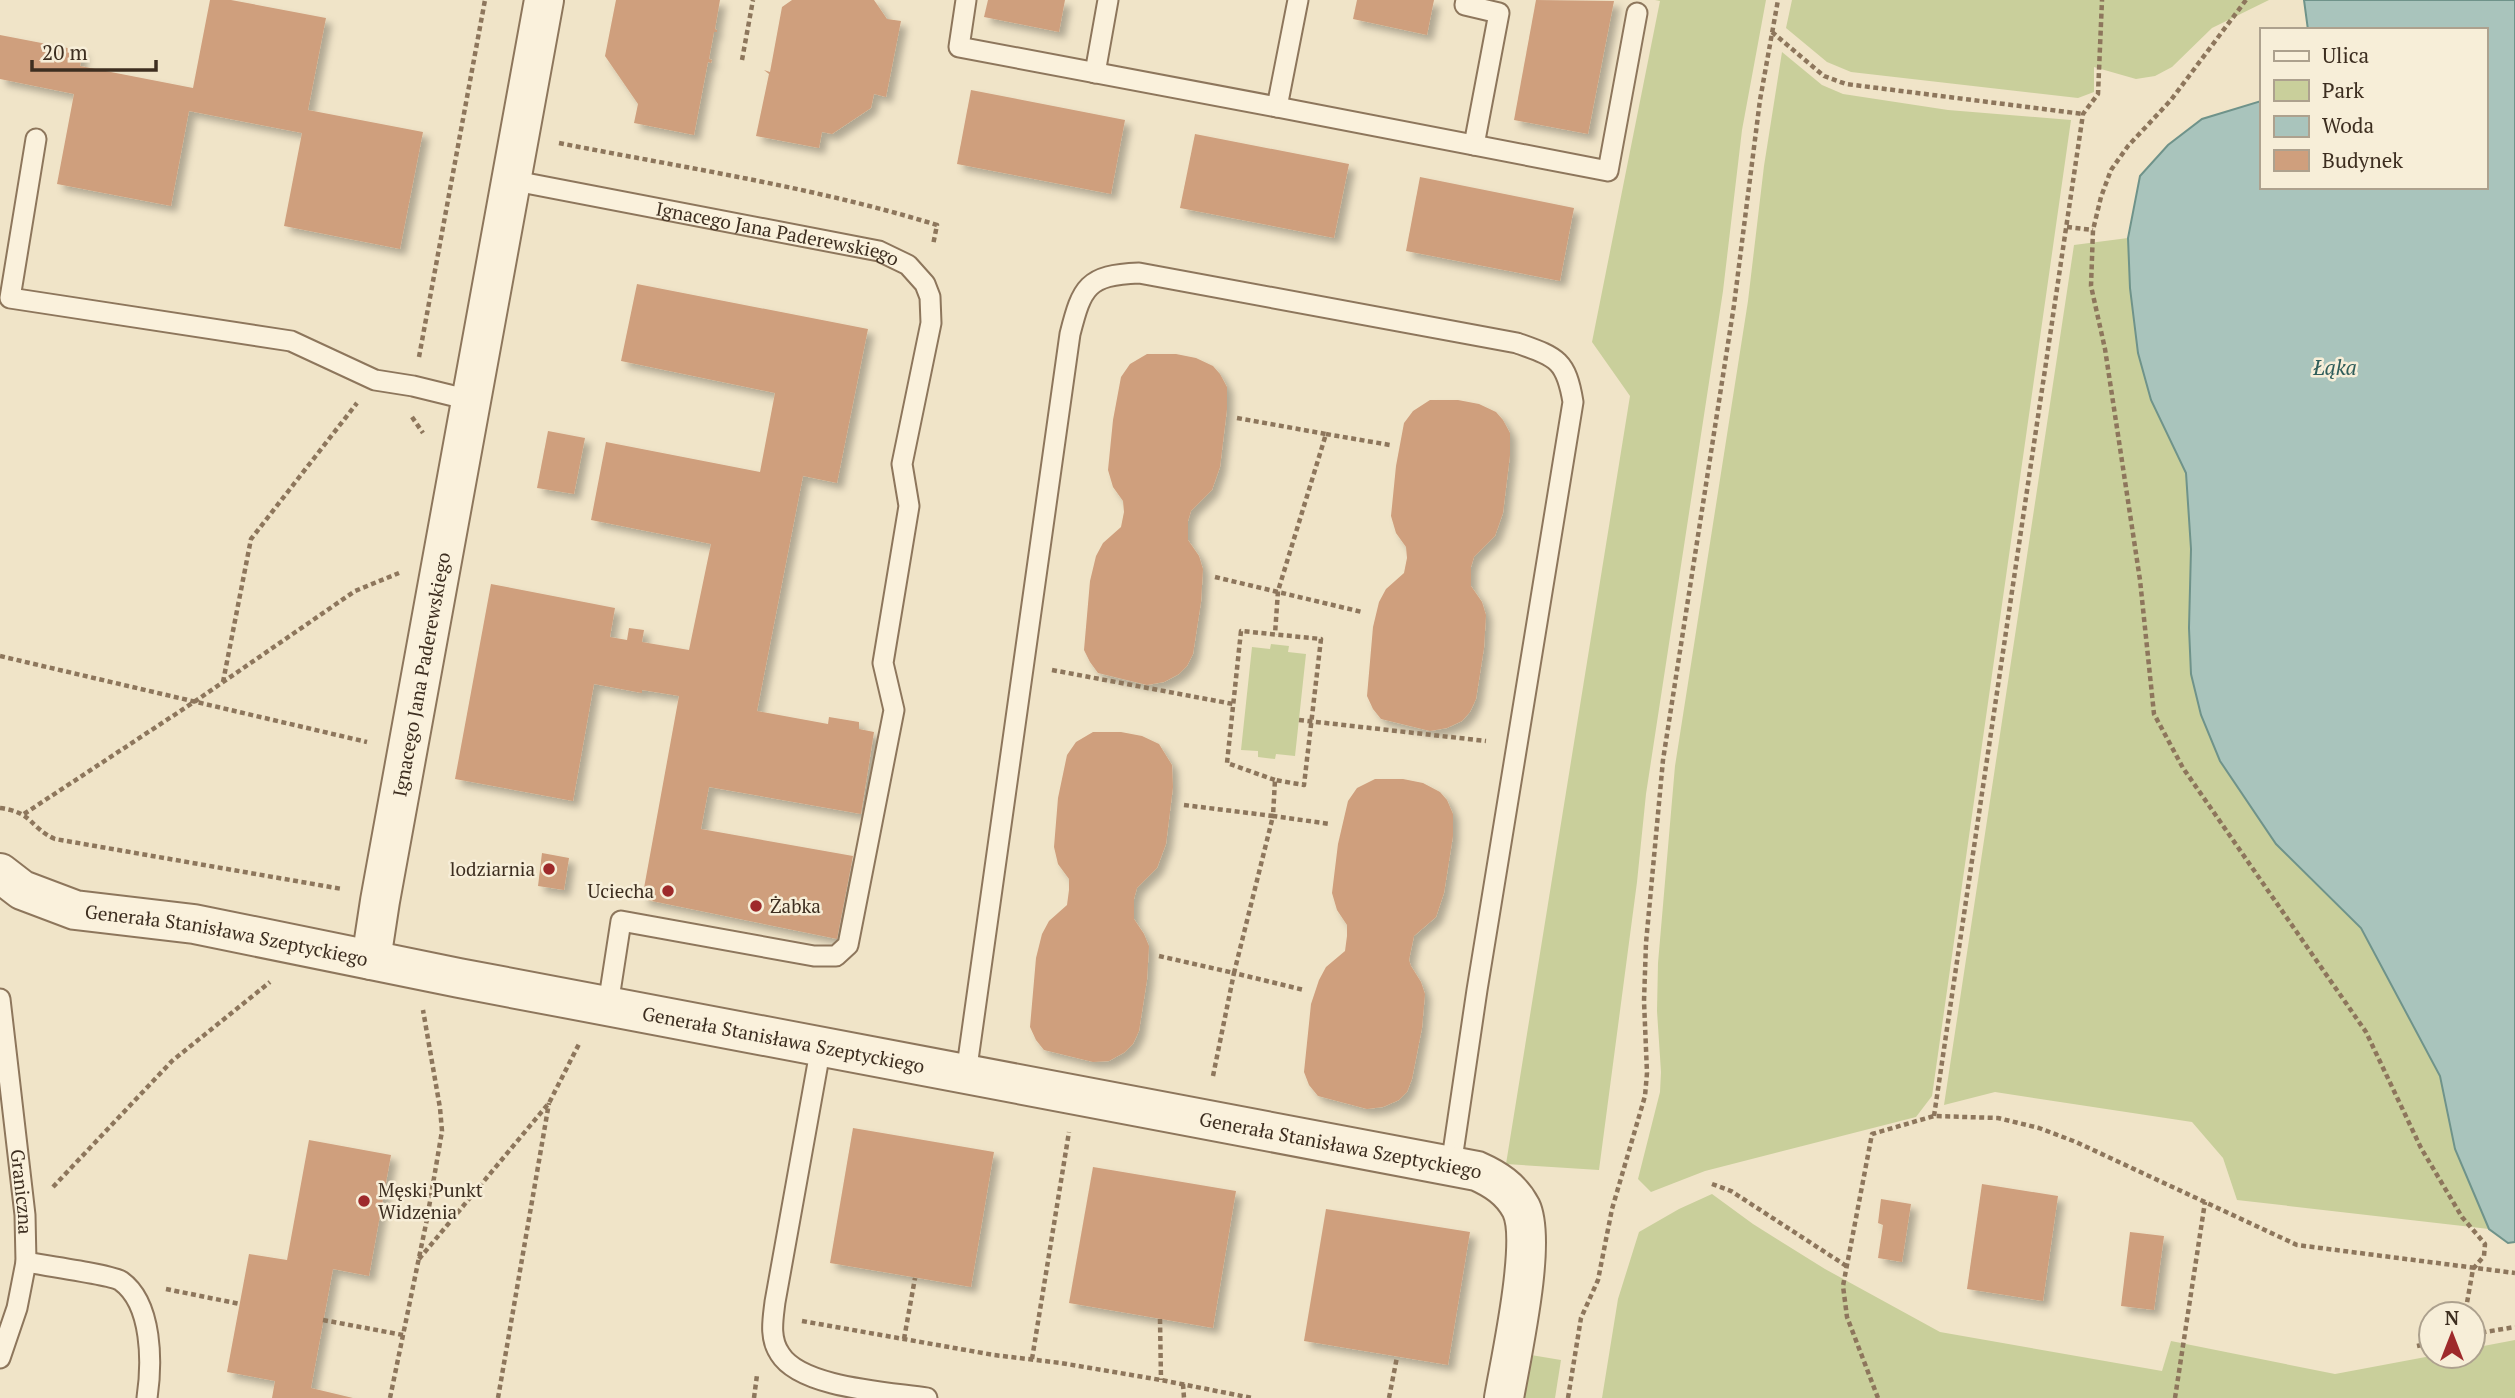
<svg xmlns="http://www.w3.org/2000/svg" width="2515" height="1398" font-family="'PT Serif',serif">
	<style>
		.green { fill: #c9cf9b }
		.water { fill: #a9c4bc; stroke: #6f938a; stroke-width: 2 }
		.building { fill: #cf9f7d; filter: url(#shadow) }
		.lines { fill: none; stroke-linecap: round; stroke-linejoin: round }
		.service-casing { stroke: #8d765c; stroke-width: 23 }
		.minor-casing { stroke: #8d765c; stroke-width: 42 }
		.path { stroke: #8d765c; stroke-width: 4.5; stroke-dasharray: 5 3.5; stroke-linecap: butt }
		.service { stroke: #faf1dc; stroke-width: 19 }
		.minor { stroke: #faf1dc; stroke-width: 38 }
		.poi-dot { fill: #9e2a2b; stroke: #f7eed8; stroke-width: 2.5 }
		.labels { text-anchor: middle; stroke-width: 5; stroke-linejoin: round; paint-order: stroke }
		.street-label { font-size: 19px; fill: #3d2e20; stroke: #f7eed8 }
		.poi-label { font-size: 19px; fill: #3d2e20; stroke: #f7eed8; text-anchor: end }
		.water-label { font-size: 21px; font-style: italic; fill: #2f5d5a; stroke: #f7eed8 }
	</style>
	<defs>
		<filter id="shadow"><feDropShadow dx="6" dy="6" stdDeviation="3.5" flood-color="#0004"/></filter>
	</defs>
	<rect width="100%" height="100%" fill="#f0e4c8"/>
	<g class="green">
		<path d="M 1655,0 L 1766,0 L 1742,130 L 1723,291 L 1646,794 L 1637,882 L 1599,1170 L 1506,1164 L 1630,396 L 1592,342 L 1660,1 Z"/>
		<path d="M 1792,0 L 2269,0 L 2212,28 L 2172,67 L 2155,76 L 2136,79 L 2094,67 L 2094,92 L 2078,98 L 1851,72 L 1827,62 L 1786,28 Z"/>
		<path d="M 1782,52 L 1822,85 L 1843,94 L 1948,110 L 2071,120 L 1932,1096 L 1916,1117 L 1705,1171 L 1651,1192 L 1638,1179 L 1660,1092 L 1661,1072 L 1657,1011 L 1658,963 L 1675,766 L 1748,301 L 1764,166 Z"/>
		<path d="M 2128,238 L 2130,288 L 2138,353 L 2151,400 L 2186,473 L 2191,549 L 2189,628 L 2191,674 L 2276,844 L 2361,928 L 2440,1076 L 2455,1149 L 2489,1229 L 2237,1200 L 2223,1158 L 2192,1122 L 1995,1092 L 1944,1105 L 2074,245 Z"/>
		<path d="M 1271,644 L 1289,646 L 1288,652 L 1306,654 L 1295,756 L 1276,754 L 1275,759 L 1258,757 L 1258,751 L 1241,750 L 1252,647 L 1270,649 Z"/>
		<path d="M 1712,1194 L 1753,1224 L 1825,1269 L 1940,1332 L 2162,1371 L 2171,1341 L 2335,1374 L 2431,1356 L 2473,1356 L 2473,1348 L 2515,1340 L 2515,1398 L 1602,1398 L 1618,1299 L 1639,1232 L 1679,1209 Z"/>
		<path d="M 1531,1355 L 1561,1360 L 1555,1398 L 1524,1398 Z"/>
	</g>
	<path class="water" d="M 2304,0 L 2515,0 L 2515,1242 L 2508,1243 L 2489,1229 L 2455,1149 L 2440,1076 L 2361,928 L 2276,844 L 2220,761 L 2201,715 L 2191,674 L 2189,628 L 2191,549 L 2186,473 L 2151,400 L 2138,353 L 2130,288 L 2128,238 L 2140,176 L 2168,145 L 2202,119 L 2261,101 L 2261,187 L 2485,187 L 2485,30 L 2308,30 Z"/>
	<g class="building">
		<path d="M 210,0 L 231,0 L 326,18 L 308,110 L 423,132 L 400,249 L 284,226 L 302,133 L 189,111 L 171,206 L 57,184 L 74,94 L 0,79 L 0,35 L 83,51 L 80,66 L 193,88 Z"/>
		<path d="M 616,0 L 720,0 L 715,29 L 717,30 L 717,32 L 714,32 L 709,59 L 712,60 L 711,63 L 708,62 L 694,135 L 634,123 L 638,104 L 605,56 Z"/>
		<path d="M 792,0 L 874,0 L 887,19 L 901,21 L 886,97 L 874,94 L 871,108 L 832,134 L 822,132 L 819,148 L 756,136 L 769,74 L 764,70 L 770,72 L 782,7 Z"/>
		<path d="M 988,0 L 1065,0 L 1059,32 L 984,17 Z"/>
		<path d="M 1357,0 L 1434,0 L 1427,35 L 1353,19 Z"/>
		<path d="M 1536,0 L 1614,1 L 1588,134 L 1514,120 Z"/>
		<path d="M 971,90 L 1125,120 L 1111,194 L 957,164 Z"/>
		<path d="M 1195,134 L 1349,164 L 1334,238 L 1180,208 Z"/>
		<path d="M 1420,177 L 1574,208 L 1560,281 L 1406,251 Z"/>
		<path d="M 637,284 L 868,329 L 837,483 L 803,476 L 757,711 L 828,724 L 829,717 L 859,722 L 859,729 L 874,732 L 861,814 L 709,787 L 701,829 L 853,856 L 837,939 L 642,899 L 679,696 L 642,690 L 642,693 L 594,684 L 573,801 L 455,779 L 491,584 L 615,608 L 610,637 L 627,640 L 629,628 L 644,630 L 642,642 L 689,650 L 711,544 L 591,520 L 606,442 L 760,472 L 775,393 L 621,361 Z"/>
		<path d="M 1147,354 L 1176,354 L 1196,358 L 1213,366 L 1220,374 L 1227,387 L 1227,409 L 1220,467 L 1212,490 L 1191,511 L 1188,521 L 1188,540 L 1199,556 L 1203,569 L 1201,602 L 1193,654 L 1187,666 L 1179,674 L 1164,682 L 1147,685 L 1098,673 L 1090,662 L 1084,650 L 1090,581 L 1096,556 L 1103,543 L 1121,527 L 1124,512 L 1123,501 L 1113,487 L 1108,470 L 1113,420 L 1121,377 L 1130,364 Z"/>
		<path d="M 1430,400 L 1458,400 L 1479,404 L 1496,412 L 1503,420 L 1510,433 L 1510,455 L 1503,513 L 1495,536 L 1474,557 L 1471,567 L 1471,586 L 1482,602 L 1486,615 L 1484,648 L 1476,699 L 1470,712 L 1462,721 L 1447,728 L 1430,731 L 1381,719 L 1373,709 L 1367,696 L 1373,627 L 1379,602 L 1386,589 L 1404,573 L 1407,558 L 1406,547 L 1396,533 L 1391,516 L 1396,466 L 1404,423 L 1413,411 Z"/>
		<path d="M 548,431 L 585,438 L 574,494 L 537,488 Z"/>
		<path d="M 1093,732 L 1121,732 L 1142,736 L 1159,744 L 1172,765 L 1173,787 L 1166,844 L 1157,868 L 1137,888 L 1134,899 L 1134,919 L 1144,934 L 1149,946 L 1147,980 L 1139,1031 L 1133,1044 L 1125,1052 L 1109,1061 L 1093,1062 L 1044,1050 L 1036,1040 L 1030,1027 L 1036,958 L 1042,934 L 1049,921 L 1067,905 L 1069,890 L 1069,879 L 1058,864 L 1054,847 L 1058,798 L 1067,755 L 1076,742 Z"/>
		<path d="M 1375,779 L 1403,779 L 1423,783 L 1440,792 L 1447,800 L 1453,814 L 1453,836 L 1444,893 L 1436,917 L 1414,936 L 1409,960 L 1411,966 L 1421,982 L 1425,994 L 1422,1028 L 1412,1079 L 1407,1092 L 1399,1100 L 1383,1107 L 1367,1109 L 1318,1096 L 1309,1085 L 1304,1072 L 1311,1004 L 1319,980 L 1326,967 L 1345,951 L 1347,936 L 1347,925 L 1337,910 L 1332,893 L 1338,844 L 1348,801 L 1357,788 Z"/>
		<path d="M 542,853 L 569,858 L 564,890 L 538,886 Z"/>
		<path d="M 853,1128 L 994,1152 L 971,1287 L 830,1263 Z"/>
		<path d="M 309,1140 L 391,1155 L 369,1276 L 333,1269 L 311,1388 L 353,1398 L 272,1398 L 275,1381 L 227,1372 L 249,1254 L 287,1260 Z"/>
		<path d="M 1093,1167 L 1236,1191 L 1213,1328 L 1069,1303 Z"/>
		<path d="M 1982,1184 L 2058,1196 L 2043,1301 L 1967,1289 Z"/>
		<path d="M 1881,1199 L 1911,1204 L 1902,1262 L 1878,1258 L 1883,1225 L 1878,1223 Z"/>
		<path d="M 1326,1209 L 1470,1232 L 1448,1365 L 1304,1341 Z"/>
		<path d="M 2130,1232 L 2164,1236 L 2154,1310 L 2121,1306 Z"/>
	</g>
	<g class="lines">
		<defs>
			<g id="service">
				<path d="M 966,0 L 959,47 L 1277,107 L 1298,0"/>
				<path d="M 1466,0 L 1465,5 L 1499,13 L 1474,145"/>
				<path d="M 1095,73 L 1108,0"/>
				<path d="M 1277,107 L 1608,171 L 1637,13"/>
				<path d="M 36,139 L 10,298 L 291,341 L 375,380 L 413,386 L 470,400"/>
				<path id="s1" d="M 510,180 L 879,251 L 908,265 L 925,284 L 930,297 L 931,323 L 902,464 L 909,506 L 883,663 L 894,710 L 848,945 L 836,956 L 814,956 L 621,921 L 608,1005"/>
				<path id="s2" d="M 0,999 L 25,1215 L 26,1262 L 17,1308 L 0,1358"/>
				<path d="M 821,1046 L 775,1302 C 773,1319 769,1338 780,1354 C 801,1388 888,1392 927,1398"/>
				<path d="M 966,1074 L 1070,334 C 1082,287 1087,275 1139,273 L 1517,343 C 1556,357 1566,359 1573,402 L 1477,990 L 1451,1166"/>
				<path d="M 26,1262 C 41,1265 113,1275 121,1281 C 153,1304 152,1364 147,1398"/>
			</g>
			<g id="minor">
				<path id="s3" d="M 0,873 L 22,890 L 75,910 L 194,924 L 459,978 L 1477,1171 C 1495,1179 1511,1189 1521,1208 C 1537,1241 1511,1357 1504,1398"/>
				<path id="s4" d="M 371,960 L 380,901 L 544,0"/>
			</g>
		</defs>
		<use href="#service" class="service-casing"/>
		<use href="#minor" class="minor-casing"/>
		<g class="path">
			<path d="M 2246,0 L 2171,100 L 2128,146 L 2111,170 L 2101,197 L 2093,230 L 2091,286 L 2105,349 L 2140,580 L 2154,714 L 2183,768 L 2366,1032 L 2421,1148 L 2462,1217 L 2485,1244 L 2484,1256 L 2473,1269 L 2465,1314"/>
			<path d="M 1772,32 L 1824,76 L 1846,84 L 2083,114"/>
			<path d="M 742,60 L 753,0"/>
			<path d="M 559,143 C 685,168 814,187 937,225 L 933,245"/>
			<path d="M 2067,227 L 2093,230"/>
			<path d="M 419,357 L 485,0"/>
			<path d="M 412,417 L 423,433"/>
			<path d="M 1237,418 L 1326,434 L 1278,591 L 1275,634"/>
			<path d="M 1326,434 L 1390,445"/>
			<path d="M 1215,577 L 1362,612"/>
			<path d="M 0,656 L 367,742"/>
			<path d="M 1052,670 L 1233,704"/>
			<path d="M 223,682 L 251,539 L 357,403"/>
			<path d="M 1299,720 L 1486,741"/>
			<path d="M 1184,805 L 1273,816 L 1275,780 L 1304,785 L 1321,639 L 1241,631 L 1227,763 L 1275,780"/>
			<path d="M 0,808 C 33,812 30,828 55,839 L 342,889"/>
			<path d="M 24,814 L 197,700 L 355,591 L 399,573"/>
			<path d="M 1159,956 L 1234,973 L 1273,816 L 1330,824"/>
			<path d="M 1213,1076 L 1234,973 L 1304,990"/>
			<path d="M 1934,1116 L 2083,114 L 2098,94 L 2102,0"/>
			<path d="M 1712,1184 L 1731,1191 L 1848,1267"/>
			<path d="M 53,1187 L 172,1061 L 270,982"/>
			<path d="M 419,1259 L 549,1103 L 580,1042"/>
			<path d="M 166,1289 L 240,1304"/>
			<path d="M 1160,1319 L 1161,1380"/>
			<path d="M 323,1320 L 403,1335"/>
			<path d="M 802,1321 L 994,1355 L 1061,1363 L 1161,1380 L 1252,1398"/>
			<path d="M 2473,1334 L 2515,1327"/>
			<path d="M 904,1339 L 915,1278"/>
			<path d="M 2417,1346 L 2431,1343"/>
			<path d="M 1032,1359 L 1069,1132"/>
			<path d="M 1183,1384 L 1184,1398"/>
			<path d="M 390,1398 L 427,1219 L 442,1131 L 440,1108 L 423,1010"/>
			<path d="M 498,1398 L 549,1103"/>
			<path d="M 754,1398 L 757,1375"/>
			<path d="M 1389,1398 L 1397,1357"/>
			<path d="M 1568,1398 L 1581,1318 L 1598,1280 L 1612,1209 L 1645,1096 L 1647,1073 L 1644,1001 L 1646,943 L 1663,760 L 1734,305 L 1760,100 L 1778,0"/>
			<path d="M 1878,1398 L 1847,1317 L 1843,1286 L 1872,1134 L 1934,1116 L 1998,1118 L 2039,1128 L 2076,1142 L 2297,1245 L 2515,1273"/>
			<path d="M 2175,1398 L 2205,1202"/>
		</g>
		<use href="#service" class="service"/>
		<use href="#minor" class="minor"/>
	</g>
	<g class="poi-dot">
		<circle cx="549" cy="869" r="7"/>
		<circle cx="668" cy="891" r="7"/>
		<circle cx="756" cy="906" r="7"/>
		<circle cx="364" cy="1201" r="7"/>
	</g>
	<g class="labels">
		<g class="street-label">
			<text dy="7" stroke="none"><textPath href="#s1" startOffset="273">Ignacego Jana Paderewskiego</textPath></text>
			<text dy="7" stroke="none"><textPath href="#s4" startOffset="290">Ignacego Jana Paderewskiego</textPath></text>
			<text dy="7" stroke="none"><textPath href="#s3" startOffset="238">Generała Stanisława Szeptyckiego</textPath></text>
			<text dy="7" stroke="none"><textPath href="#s3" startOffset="805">Generała Stanisława Szeptyckiego</textPath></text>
			<text dy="7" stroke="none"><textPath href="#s3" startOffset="1372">Generała Stanisława Szeptyckiego</textPath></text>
			<text dy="7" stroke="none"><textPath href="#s2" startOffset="194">Graniczna</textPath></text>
		</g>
		<g class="poi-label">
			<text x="535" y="876">lodziarnia</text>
			<text x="654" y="898">Uciecha</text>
			<text x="770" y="913" text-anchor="start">Żabka</text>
			<text x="378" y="1197" text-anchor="start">Męski Punkt<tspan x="378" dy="22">Widzenia</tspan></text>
		</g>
		<g class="water-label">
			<text x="2335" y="375">Łąka</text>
		</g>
	</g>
	<rect x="2260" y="28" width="228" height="161" fill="#f7eed8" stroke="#ada18e" stroke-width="2"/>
	<rect x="2274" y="51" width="35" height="10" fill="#faf1dc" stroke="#ada18e" stroke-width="2"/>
	<text x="2322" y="63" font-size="21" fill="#3d2e20">Ulica</text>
	<rect x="2274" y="80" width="35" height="21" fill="#c9cf9b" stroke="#ada18e" stroke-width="2"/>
	<text x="2322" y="98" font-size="21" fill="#3d2e20">Park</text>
	<rect x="2274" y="116" width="35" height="21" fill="#a9c4bc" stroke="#ada18e" stroke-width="2"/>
	<text x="2322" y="133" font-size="21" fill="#3d2e20">Woda</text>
	<rect x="2274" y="150" width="35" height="21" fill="#cf9f7d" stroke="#ada18e" stroke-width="2"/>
	<text x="2322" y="168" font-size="21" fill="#3d2e20">Budynek</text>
	<g transform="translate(2452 1335)"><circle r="33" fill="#f7eed8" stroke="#ada18e" stroke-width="2"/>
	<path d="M0-5L12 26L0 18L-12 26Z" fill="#9e2a2b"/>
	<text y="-10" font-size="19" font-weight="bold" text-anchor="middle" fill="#3d2e20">N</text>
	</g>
	<path d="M32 60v10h124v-10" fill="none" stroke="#3d2e20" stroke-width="3.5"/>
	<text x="42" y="60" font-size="21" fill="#3d2e20" stroke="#f7eed8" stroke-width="5" paint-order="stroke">20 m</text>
</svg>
